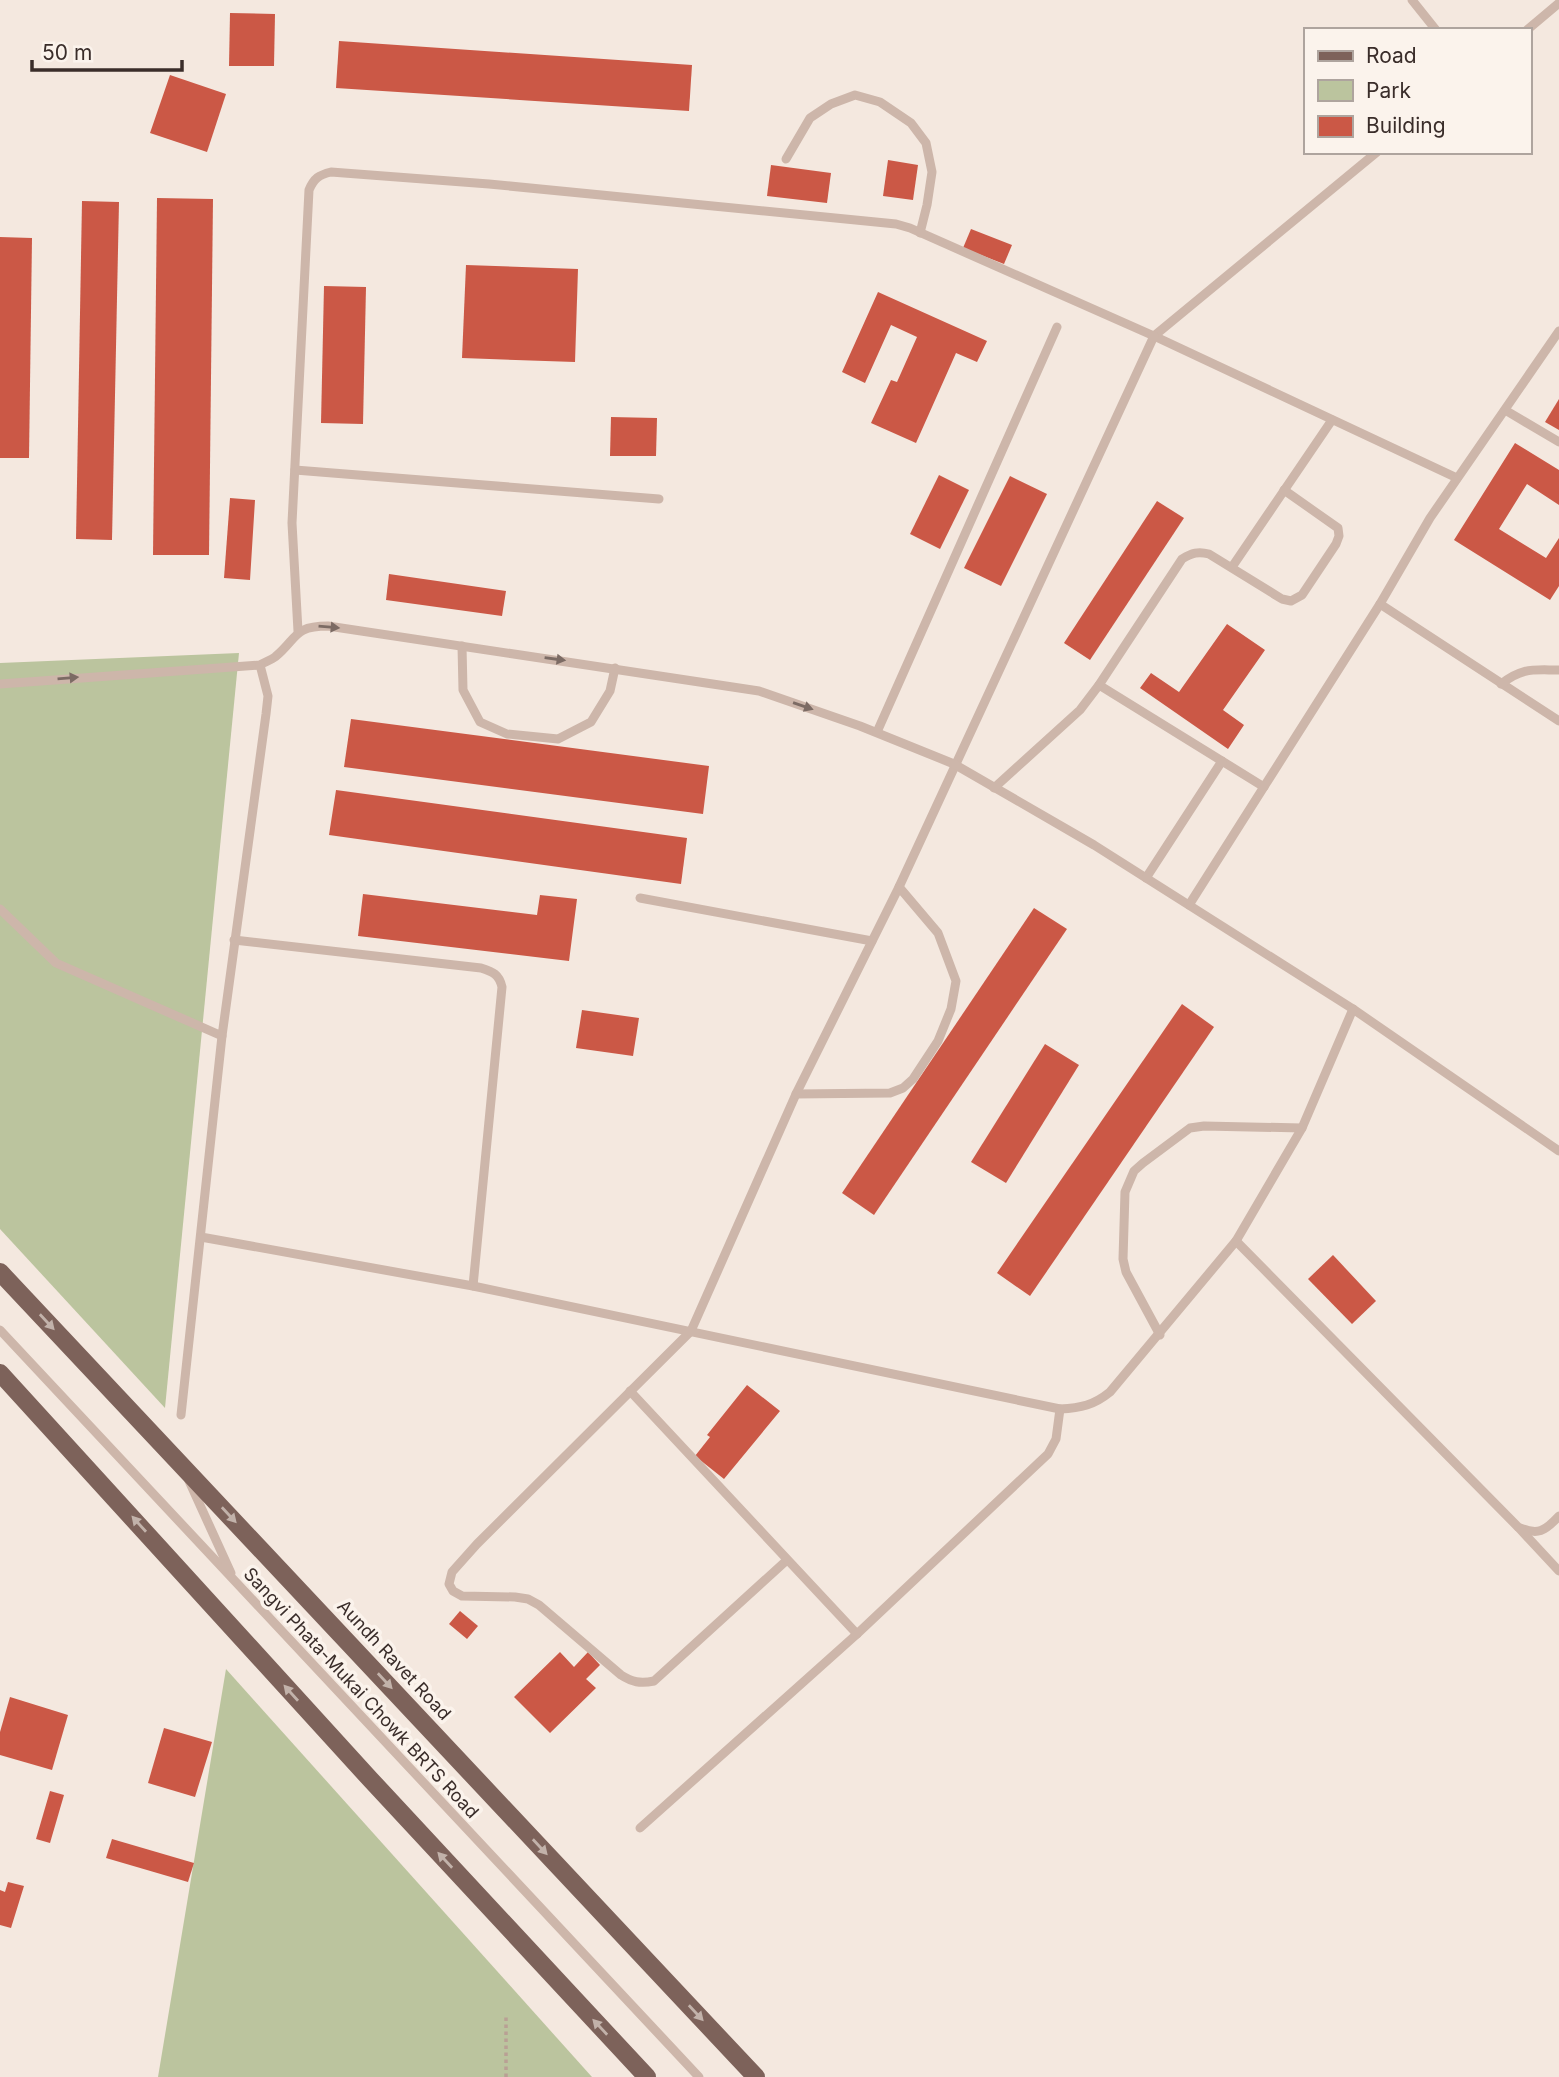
<svg xmlns="http://www.w3.org/2000/svg" width="1559" height="2077" font-family="Inter,sans-serif">
	<style>
		.green { fill: #bbc49e }
		.building { fill: #cb5846 }
		.lines { fill: none; stroke-linecap: round; stroke-linejoin: round }
		.path { stroke: #b9a094; stroke-width: 3.5; stroke-dasharray: 3.5 3.5; stroke-linecap: butt }
		.lane { stroke: #cdb6aa; stroke-width: 9 }
		.primary { stroke: #7d625a; stroke-width: 18 }
		.oneway { fill: #7c6b64 }
		.oneway2 { fill: #c2b2aa }
		.labels { text-anchor: middle; stroke-width: 7; stroke-linejoin: round; paint-order: stroke }
		.street-label { font-size: 18px; fill: #3a2d2a; stroke: #fbf3ec }
	</style>
	<rect width="100%" height="100%" fill="#f4e8df"/>
	<g class="green">
		<path d="M 239,653 L 165,1408 L 0,1229 L 0,663 Z"/>
		<path d="M 226,1669 L 592,2077 L 158,2077 Z"/>
	</g>
	<g class="building">
		<path d="M 230,13 L 275,14 L 274,66 L 229,66 Z"/>
		<path d="M 339,41 L 692,65 L 689,111 L 336,88 Z"/>
		<path d="M 170,75 L 226,94 L 207,152 L 150,133 Z"/>
		<path d="M 888,160 L 918,165 L 913,200 L 883,196 Z"/>
		<path d="M 771,165 L 831,173 L 827,203 L 767,196 Z"/>
		<path d="M 157,198 L 213,199 L 209,555 L 153,555 Z"/>
		<path d="M 82,201 L 119,202 L 112,540 L 76,539 Z"/>
		<path d="M 971,229 L 1012,245 L 1004,264 L 963,248 Z"/>
		<path d="M 0,237 L 32,238 L 29,458 L 0,458 Z"/>
		<path d="M 466,265 L 578,269 L 575,362 L 462,358 Z"/>
		<path d="M 324,286 L 366,287 L 363,424 L 321,423 Z"/>
		<path d="M 878,292 L 987,341 L 977,362 L 956,353 L 916,443 L 871,423 L 891,380 L 897,382 L 917,337 L 891,325 L 865,383 L 842,372 Z"/>
		<path d="M 1559,399 L 1559,430 L 1545,422 Z"/>
		<path d="M 611,417 L 657,418 L 656,456 L 610,456 Z"/>
		<path d="M 1515,443 L 1559,470 L 1559,505 L 1527,484 L 1499,529 L 1546,558 L 1559,538 L 1559,586 L 1550,600 L 1454,540 Z"/>
		<path d="M 939,475 L 969,490 L 940,549 L 910,534 Z"/>
		<path d="M 1010,476 L 1047,494 L 1001,586 L 964,568 Z"/>
		<path d="M 230,498 L 255,500 L 250,580 L 224,578 Z"/>
		<path d="M 1157,501 L 1184,518 L 1090,660 L 1064,643 Z"/>
		<path d="M 389,574 L 506,591 L 502,616 L 386,600 Z"/>
		<path d="M 1227,624 L 1265,650 L 1223,710 L 1244,725 L 1228,749 L 1140,688 L 1151,673 L 1179,692 Z"/>
		<path d="M 351,719 L 709,766 L 703,814 L 344,767 Z"/>
		<path d="M 336,790 L 687,838 L 681,884 L 329,835 Z"/>
		<path d="M 363,894 L 537,915 L 540,895 L 577,899 L 569,961 L 358,936 Z"/>
		<path d="M 1034,908 L 1067,929 L 874,1215 L 842,1193 Z"/>
		<path d="M 1182,1004 L 1214,1027 L 1030,1296 L 997,1273 Z"/>
		<path d="M 582,1010 L 639,1018 L 633,1056 L 576,1048 Z"/>
		<path d="M 1045,1044 L 1079,1065 L 1006,1183 L 971,1162 Z"/>
		<path d="M 1333,1255 L 1376,1301 L 1352,1324 L 1308,1279 Z"/>
		<path d="M 747,1385 L 780,1411 L 724,1479 L 695,1456 L 710,1437 L 707,1435 Z"/>
		<path d="M 460,1611 L 478,1626 L 467,1639 L 449,1624 Z"/>
		<path d="M 560,1652 L 574,1667 L 588,1652 L 600,1665 L 586,1679 L 596,1688 L 550,1733 L 514,1697 Z"/>
		<path d="M 10,1697 L 68,1715 L 52,1770 L 0,1755 L 0,1732 Z"/>
		<path d="M 164,1728 L 212,1742 L 195,1797 L 148,1783 Z"/>
		<path d="M 50,1791 L 64,1795 L 50,1843 L 36,1839 Z"/>
		<path d="M 112,1839 L 194,1863 L 188,1882 L 106,1858 Z"/>
		<path d="M 8,1882 L 24,1886 L 11,1928 L 0,1925 L 0,1890 L 5,1892 Z"/>
	</g>
	<g class="lines">
		<path class="path" d="M 506,2077 L 506,2015"/>
		<g class="lane">
			<path d="M 1412,0 L 1436,30"/>
			<path d="M 1527,30 L 1559,3"/>
			<path d="M 1377,152 L 1154,336 L 1457,478"/>
			<path d="M 786,159 L 810,118 L 831,104 L 855,95 L 880,102 L 911,123 L 926,143 L 932,172 L 927,205 L 920,233"/>
			<path d="M 1505,410 L 1559,442"/>
			<path d="M 295,470 L 659,499"/>
			<path d="M 1232,567 L 1332,420"/>
			<path d="M 1380,604 L 1559,721"/>
			<path d="M 298,631 L 292,523 L 309,190 C 314,178 319,175 331,172 L 489,184 L 896,224 L 910,228 L 1154,336 L 899,887 L 796,1094 L 691,1331 L 477,1544 L 452,1572 L 449,1584 L 453,1591 L 462,1596 L 515,1597 L 528,1599 L 539,1605 L 621,1675 C 632,1682 640,1684 654,1681 L 787,1560"/>
			<path d="M 462,646 L 463,690 L 480,722 L 507,734 L 558,739 L 591,722 L 610,691 L 615,668"/>
			<path d="M 0,684 L 260,665 C 265,662 271,660 275,657 C 298,638 293,626 328,626 L 759,691 L 860,726 L 954,764 L 1094,845 L 1353,1009 L 1559,1151"/>
			<path d="M 1501,684 C 1523,667 1533,670 1559,670"/>
			<path d="M 1099,685 L 1264,787"/>
			<path d="M 877,732 L 1057,327"/>
			<path d="M 994,788 L 1080,710 L 1099,685 L 1182,559 C 1192,553 1198,551 1209,554 L 1282,599 L 1291,601 L 1302,595 L 1336,544 L 1339,536 L 1338,528 L 1284,490"/>
			<path d="M 1146,878 L 1222,761"/>
			<path d="M 640,898 L 872,941"/>
			<path d="M 1189,905 L 1380,604 L 1430,518 L 1559,331"/>
			<path d="M 0,909 L 56,963 L 222,1036 L 266,714 L 268,696 L 260,665"/>
			<path d="M 234,940 L 481,968 C 493,972 499,974 502,987 L 473,1286"/>
			<path d="M 796,1094 L 890,1093 L 903,1088 L 913,1079 L 938,1041 L 951,1009 L 956,981 L 938,933 L 899,887"/>
			<path d="M 201,1237 L 473,1286 L 1060,1409 C 1081,1408 1094,1405 1110,1392 L 1236,1241 L 1302,1128 L 1353,1009"/>
			<path d="M 1236,1241 L 1518,1527 C 1538,1536 1545,1531 1559,1516"/>
			<path d="M 0,1330 L 699,2077"/>
			<path d="M 1160,1335 L 1126,1272 L 1123,1259 L 1125,1192 L 1134,1171 L 1143,1163 L 1190,1128 L 1204,1126 L 1302,1128"/>
			<path d="M 630,1391 L 857,1634"/>
			<path d="M 181,1415 L 222,1036"/>
			<path d="M 189,1481 L 231,1573"/>
			<path d="M 1519,1528 L 1559,1571"/>
			<path d="M 640,1828 L 857,1634 L 1048,1454 L 1056,1439 L 1060,1409"/>
		</g>
		<g class="primary">
			<path d="M 0,1272 L 756,2077"/>
			<path d="M 0,1373 L 370,1779 L 647,2077"/>
		</g>
	</g>
	<defs><path id="oneway-solid" d="M-6-.8H1V-3.2L6.5 0L1 3.2V.8H-6Z" transform="scale(1.75)"/></defs>
	<g class="oneway">
		<use href="#oneway-solid" transform="translate(329 627) rotate(5)"/>
		<use href="#oneway-solid" transform="translate(555 659) rotate(8)"/>
		<use href="#oneway-solid" transform="translate(68 678) rotate(-5)"/>
		<use href="#oneway-solid" transform="translate(803 706) rotate(19)"/>
	</g>
	<g class="oneway2">
		<use href="#oneway-solid" transform="translate(47 1322) rotate(47)"/>
		<use href="#oneway-solid" transform="translate(229 1515) rotate(47)"/>
		<use href="#oneway-solid" transform="translate(139 1524) rotate(-132)"/>
		<use href="#oneway-solid" transform="translate(385 1681) rotate(47)"/>
		<use href="#oneway-solid" transform="translate(291 1693) rotate(-132)"/>
		<use href="#oneway-solid" transform="translate(540 1847) rotate(47)"/>
		<use href="#oneway-solid" transform="translate(445 1860) rotate(-133)"/>
		<use href="#oneway-solid" transform="translate(696 2013) rotate(47)"/>
		<use href="#oneway-solid" transform="translate(600 2027) rotate(-133)"/>
	</g>
	<g class="labels">
		<g class="street-label">
			<text transform="translate(394 1660) rotate(47)" y="6">Aundh Ravet Road</text>
			<text transform="translate(361 1693) rotate(47)" y="6">Sangvi Phata-Mukai Chowk BRTS Road</text>
		</g>
	</g>
	<rect x="1304" y="28" width="228" height="126" fill="#fbf3ec" stroke="#aea49e" stroke-width="2"/>
	<rect x="1318" y="51" width="35" height="10" fill="#7d625a" stroke="#aea49e" stroke-width="2"/>
	<text x="1366" y="63" font-size="21" fill="#3a2d2a">Road</text>
	<rect x="1318" y="80" width="35" height="21" fill="#bbc49e" stroke="#aea49e" stroke-width="2"/>
	<text x="1366" y="98" font-size="21" fill="#3a2d2a">Park</text>
	<rect x="1318" y="116" width="35" height="21" fill="#cb5846" stroke="#aea49e" stroke-width="2"/>
	<text x="1366" y="133" font-size="21" fill="#3a2d2a">Building</text>
	<path d="M32 60v10h150v-10" fill="none" stroke="#3a2d2a" stroke-width="3.5"/>
	<text x="42" y="60" font-size="21" fill="#3a2d2a" stroke="#fbf3ec" stroke-width="5" paint-order="stroke">50 m</text>
</svg>
